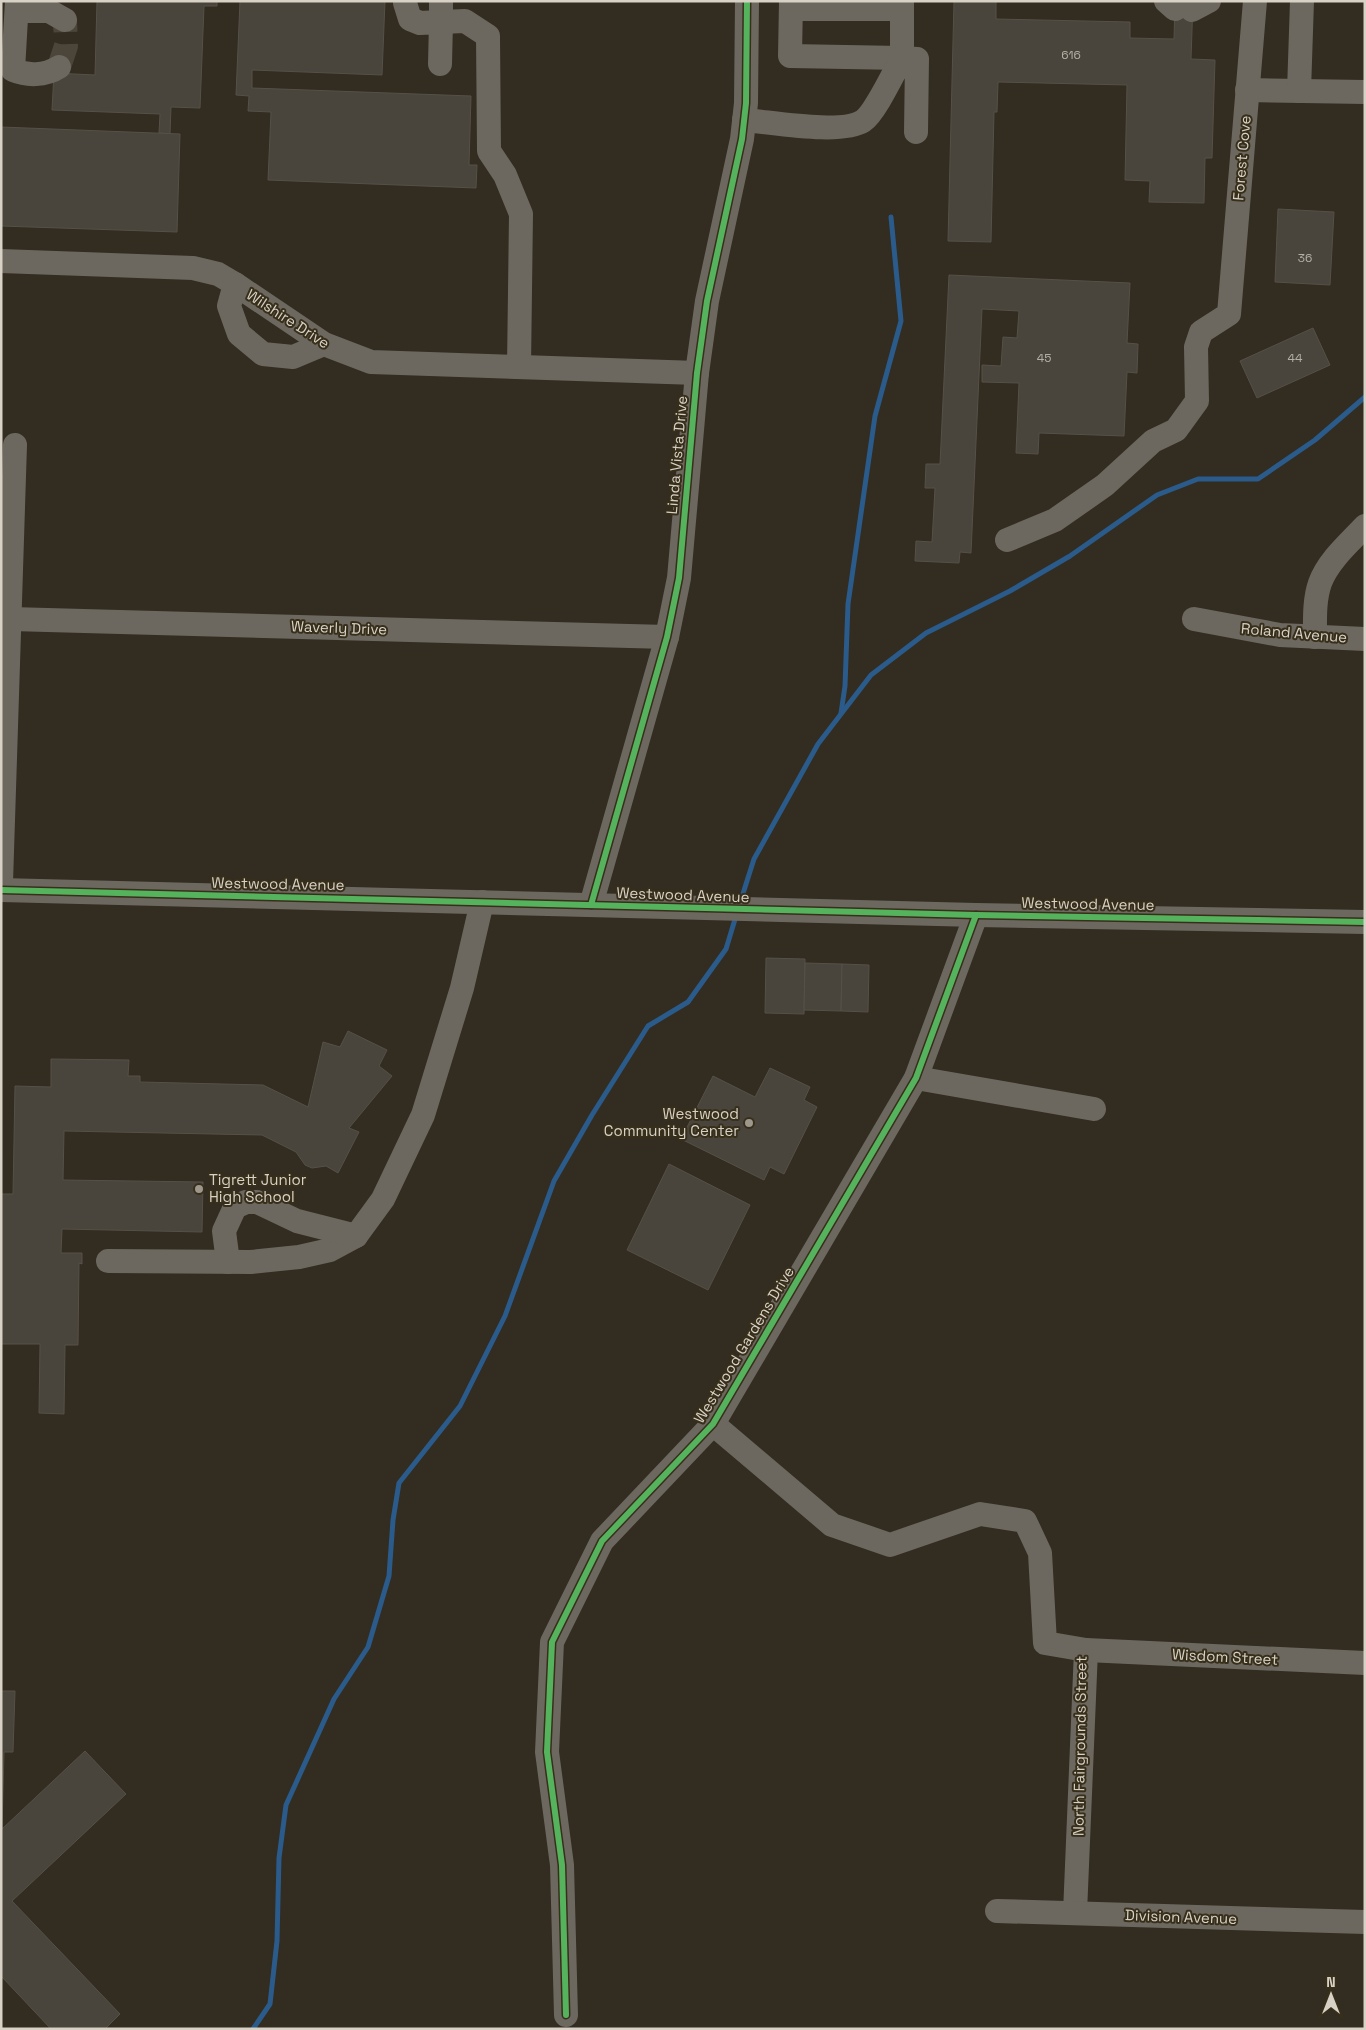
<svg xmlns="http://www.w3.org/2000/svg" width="1366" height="2030" font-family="'Space Grotesk',sans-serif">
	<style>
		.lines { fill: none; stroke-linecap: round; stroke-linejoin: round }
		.stream { stroke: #2a5b8b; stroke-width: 5 }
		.building { fill: #49453c; stroke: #565148 }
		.minor-tunnel { stroke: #4b453a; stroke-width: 24; stroke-dasharray: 24 12; stroke-linecap: butt }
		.minor { stroke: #6c685f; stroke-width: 24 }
		.cycleway-casing { stroke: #382f1b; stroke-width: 9 }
		.cycleway { stroke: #56b35d; stroke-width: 6 }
		.poi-dot { fill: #9d978c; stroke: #382f1b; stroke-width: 2 }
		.labels { text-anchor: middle; stroke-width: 4; stroke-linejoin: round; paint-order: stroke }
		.number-label { font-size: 12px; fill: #b4aea4 }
		.street-label { font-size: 15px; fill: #d7d1c6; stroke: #382f1b }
		.poi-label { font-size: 15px; fill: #d7d1c6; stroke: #382f1b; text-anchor: end }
	</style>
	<rect width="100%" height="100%" fill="#322c21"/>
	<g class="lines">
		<g class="stream">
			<path d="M 841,713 L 845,686 L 848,604 L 875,416 L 901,321 L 891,217"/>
			<path d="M 740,903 L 754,859 L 818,744 L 871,675 L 926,633 L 1010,591 L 1070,556 L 1157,495 L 1198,479 L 1258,479 L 1315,440 L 1365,397"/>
			<path d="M 253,2029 L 270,2004 L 277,1941 L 279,1858 L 286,1805 L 334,1699 L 368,1647 L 389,1576 L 393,1520 L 399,1483 L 460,1406 L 505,1316 L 554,1181 L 592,1115 L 648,1026 L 688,1002 L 726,949 L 736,916"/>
		</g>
	</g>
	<g class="building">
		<path d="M 97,1 L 217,1 L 217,6 L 204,6 L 200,108 L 171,107 L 170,134 L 159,133 L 160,114 L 52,110 L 54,73 L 95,75 Z"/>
		<path d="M 240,1 L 385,1 L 382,75 L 252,70 L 252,88 L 471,96 L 469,165 L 477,165 L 476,188 L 268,180 L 271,112 L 248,111 L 249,96 L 236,95 Z"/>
		<path d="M 954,1 L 996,1 L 996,19 L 1130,22 L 1130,38 L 1174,39 L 1175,1 L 1193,1 L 1191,59 L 1215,60 L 1212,158 L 1205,158 L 1204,203 L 1149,202 L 1150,181 L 1125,180 L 1127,85 L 998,82 L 997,112 L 994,112 L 991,242 L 948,241 Z"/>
		<path d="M 1,127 L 180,134 L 177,232 L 1,226 Z"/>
		<path d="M 1278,209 L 1334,212 L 1330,285 L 1275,282 Z"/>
		<path d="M 949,275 L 1130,283 L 1127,343 L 1138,344 L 1137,373 L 1127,372 L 1124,436 L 1039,433 L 1038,454 L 1016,453 L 1019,383 L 982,382 L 982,365 L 1001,366 L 1003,337 L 1017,338 L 1019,311 L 982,309 L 971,553 L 960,552 L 959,563 L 915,561 L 916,541 L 932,542 L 935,488 L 925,488 L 926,464 L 940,464 Z"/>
		<path d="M 1313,328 L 1330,365 L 1257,398 L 1240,361 Z"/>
		<path d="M 766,958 L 805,959 L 804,1014 L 765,1013 Z"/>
		<path d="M 805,963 L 842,964 L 841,1011 L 804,1010 Z"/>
		<path d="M 842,964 L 869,965 L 868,1012 L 841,1011 Z"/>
		<path d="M 348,1031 L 387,1050 L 379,1066 L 392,1076 L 349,1128 L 359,1132 L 338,1173 L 326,1166 L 312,1168 L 305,1165 L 296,1152 L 262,1135 L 64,1131 L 63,1180 L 203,1182 L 202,1232 L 62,1229 L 61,1253 L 82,1253 L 82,1264 L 79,1263 L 78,1345 L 65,1345 L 64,1414 L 39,1413 L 40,1344 L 1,1344 L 1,1194 L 13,1194 L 15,1086 L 51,1087 L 51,1059 L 129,1060 L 128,1076 L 140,1076 L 140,1082 L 263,1085 L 308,1107 L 323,1042 L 340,1047 Z"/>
		<path d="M 770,1068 L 810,1087 L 804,1100 L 817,1107 L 784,1174 L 770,1167 L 764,1180 L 681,1139 L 713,1076 L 755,1097 Z"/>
		<path d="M 669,1164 L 750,1205 L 708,1290 L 627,1250 Z"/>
		<path d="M 1,1691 L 15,1691 L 13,1752 L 4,1752 L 2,1829 L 85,1751 L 126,1794 L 12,1901 L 120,2014 L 105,2029 L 51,2029 L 1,1976 Z"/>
	</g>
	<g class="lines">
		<path class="minor-tunnel" d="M 59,67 L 66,46 L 65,20"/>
		<g class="minor">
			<path d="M 17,1 L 13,70 C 27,76 45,76 59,67"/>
			<path d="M 441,1 L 441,22 L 465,21 L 488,36 L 489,151 L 505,175 L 521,214 L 519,367"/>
			<path d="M 791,1 L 790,56 L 902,58 L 902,1"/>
			<path d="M 1166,1 L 1175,9"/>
			<path d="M 405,3 L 410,19 L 420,23 L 441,22 L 440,64"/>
			<path d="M 791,9 L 902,9"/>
			<path d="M 1192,10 L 1209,1"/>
			<path d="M 17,11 L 49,11 L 65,20"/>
			<path d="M 1247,90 L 1365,92"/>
			<path d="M 1299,91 L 1302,1"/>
			<path d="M 744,120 C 772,122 841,135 863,121 C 875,113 894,72 902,58 L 917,59 L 916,132"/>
			<path d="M 1,261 L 193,268 L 218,274 L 235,284 L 324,344 L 371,362 L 697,373"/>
			<path d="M 235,284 L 229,306 L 239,334 L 263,354 L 293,357 L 324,344"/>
			<path d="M 1007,540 L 1055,520 L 1105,485 L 1153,441 L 1176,430 L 1197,401 L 1196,347 L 1201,332 L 1229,314 L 1255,1"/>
			<path d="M 11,619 L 667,637"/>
			<path d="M 1194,619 L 1280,635 L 1365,639"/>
			<path d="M 1315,637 C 1315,620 1314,600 1320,583 C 1328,561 1349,543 1365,526"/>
			<path d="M 1,883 L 15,445"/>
			<path d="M 1,890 L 976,915 L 1365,922"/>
			<path d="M 591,905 L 667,637 L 679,578 L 697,373 L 707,301 L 742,139 L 746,103 L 747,1"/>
			<path d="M 916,1078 L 1094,1109"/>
			<path d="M 108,1261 L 251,1262 L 299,1257 L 330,1250 L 356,1236 L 383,1199 L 423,1115 L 462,988 L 482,902"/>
			<path d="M 228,1262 L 224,1231 L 235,1207 L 246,1202 L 257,1202 L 297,1221 L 356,1236"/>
			<path d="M 713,1424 L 832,1525 L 890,1545 L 980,1514 L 1025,1521 L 1040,1553 L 1045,1643 L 1086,1650 L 1075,1913"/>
			<path d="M 1086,1650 L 1365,1663"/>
			<path d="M 997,1911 L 1365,1922"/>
			<path d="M 566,2015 L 562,1865 L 547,1752 L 552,1642 L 602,1541 L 713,1424 L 916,1078 L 976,915"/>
		</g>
		<defs>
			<g id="cycleway">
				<path d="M 1,890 L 976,915 L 1365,922"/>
				<path d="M 591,905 L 667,637 L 679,578 L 697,373 L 707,301 L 742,139 L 746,103 L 747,1"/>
				<path d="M 566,2015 L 562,1865 L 547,1752 L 552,1642 L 602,1541 L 713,1424 L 916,1078 L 976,915"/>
			</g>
		</defs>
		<use href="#cycleway" class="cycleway-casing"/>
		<use href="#cycleway" class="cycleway"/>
	</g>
	<g class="poi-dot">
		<circle cx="749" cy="1123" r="5"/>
		<circle cx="199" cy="1189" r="5"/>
	</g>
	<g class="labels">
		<g class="number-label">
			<text x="1071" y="59">616</text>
			<text x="1305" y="262">36</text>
			<text x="1044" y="362">45</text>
			<text x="1295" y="362">44</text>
		</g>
		<g class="street-label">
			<text transform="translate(1242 158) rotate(-85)" y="5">Forest Cove</text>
			<text transform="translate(288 319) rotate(33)" y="5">Wilshire Drive</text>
			<text transform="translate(677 455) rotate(-85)" y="5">Linda Vista Drive</text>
			<text transform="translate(339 628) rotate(2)" y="5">Waverly Drive</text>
			<text transform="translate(1294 633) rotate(5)" y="5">Roland Avenue</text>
			<text transform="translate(278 884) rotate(1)" y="5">Westwood Avenue</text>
			<text transform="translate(683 895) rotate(2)" y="5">Westwood Avenue</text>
			<text transform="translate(1088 904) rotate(1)" y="5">Westwood Avenue</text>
			<text transform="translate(744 1345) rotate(-59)" y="5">Westwood Gardens Drive</text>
			<text transform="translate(1225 1657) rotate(3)" y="5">Wisdom Street</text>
			<text transform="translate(1080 1746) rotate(-89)" y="5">North Fairgrounds Street</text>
			<text transform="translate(1181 1917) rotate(2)" y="5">Division Avenue</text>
		</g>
		<g class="poi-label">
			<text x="739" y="1119">Westwood<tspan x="739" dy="17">Community Center</tspan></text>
			<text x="209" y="1185" text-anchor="start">Tigrett Junior<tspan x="209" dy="17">High School</tspan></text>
		</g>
	</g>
	<rect width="1366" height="2030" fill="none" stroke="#d7d1c6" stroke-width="5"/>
	<g transform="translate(1331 1995)" stroke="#382f1b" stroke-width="4" paint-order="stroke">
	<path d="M0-4L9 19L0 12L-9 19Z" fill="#d7d1c6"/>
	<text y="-8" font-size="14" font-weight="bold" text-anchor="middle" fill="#d7d1c6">N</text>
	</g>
</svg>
